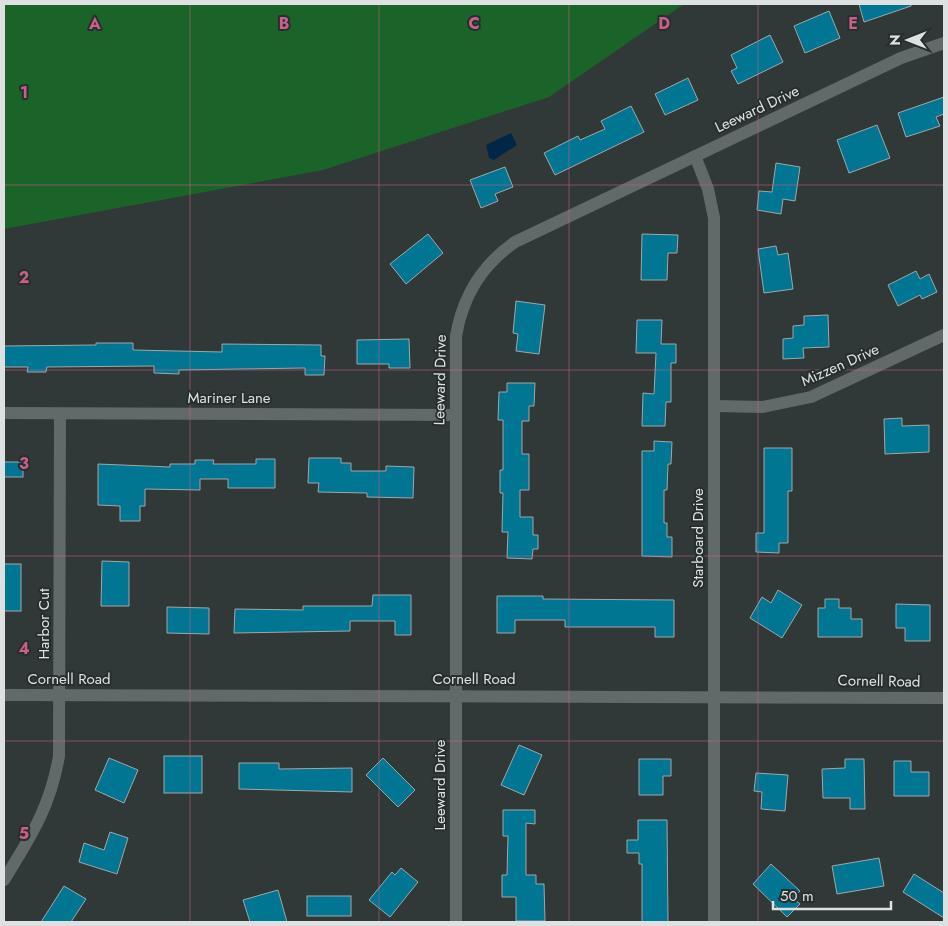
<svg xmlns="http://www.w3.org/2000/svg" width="948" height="926" font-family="Jost,sans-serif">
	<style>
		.green { fill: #1b6429 }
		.water { fill: #002746 }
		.building { fill: #017692; stroke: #a0a7a9 }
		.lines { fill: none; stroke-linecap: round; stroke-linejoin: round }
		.minor { stroke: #626969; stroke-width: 12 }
		.grid { fill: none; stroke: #cb5e8a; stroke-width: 1; stroke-opacity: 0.55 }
		.labels { text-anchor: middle; stroke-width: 4; stroke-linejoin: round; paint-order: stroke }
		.street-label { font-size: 15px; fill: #dde1e1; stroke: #272e2e }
		.grid-label { font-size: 16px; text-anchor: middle; font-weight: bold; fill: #cb5e8a; stroke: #272e2e; stroke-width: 4; stroke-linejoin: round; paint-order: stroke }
	</style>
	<rect width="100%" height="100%" fill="#313838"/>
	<path class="green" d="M 4,4 L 684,4 L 549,97 L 323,170 L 4,229 Z"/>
	<path class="water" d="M 511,133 L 517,145 L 494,160 L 489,158 L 486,145 Z"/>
	<g class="building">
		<path d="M 859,4 L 911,4 L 911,6 L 864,22 Z"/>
		<path d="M 829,11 L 840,38 L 805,53 L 794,26 Z"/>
		<path d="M 770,35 L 783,62 L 738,84 L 731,71 L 737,68 L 731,55 Z"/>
		<path d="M 688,78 L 698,100 L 665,115 L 655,94 Z"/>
		<path d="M 944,97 L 944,114 L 936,117 L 940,126 L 906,137 L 898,113 Z"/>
		<path d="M 631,106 L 644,132 L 555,175 L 544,153 L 578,136 L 580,140 L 605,129 L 601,121 Z"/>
		<path d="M 877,125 L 890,158 L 849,173 L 837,140 Z"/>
		<path d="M 776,163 L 800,167 L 795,201 L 783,199 L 781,214 L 757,210 L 759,191 L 772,192 Z"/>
		<path d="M 505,167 L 513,187 L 495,194 L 498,201 L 481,208 L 470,180 Z"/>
		<path d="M 428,234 L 443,253 L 406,284 L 390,264 Z"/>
		<path d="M 642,234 L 678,235 L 677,253 L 668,253 L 667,280 L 641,280 Z"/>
		<path d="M 776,246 L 778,255 L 788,253 L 793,289 L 764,293 L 758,249 Z"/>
		<path d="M 916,271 L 920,279 L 929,274 L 937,292 L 922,299 L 920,295 L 898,306 L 888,285 Z"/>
		<path d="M 516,301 L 545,305 L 539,354 L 516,351 L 518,334 L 513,333 Z"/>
		<path d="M 828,315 L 829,347 L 803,348 L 804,358 L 783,359 L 783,339 L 793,338 L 793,326 L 804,325 L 804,316 Z"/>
		<path d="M 637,320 L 662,320 L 661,344 L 676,344 L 676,363 L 671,363 L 671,402 L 666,402 L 665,426 L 642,426 L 643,393 L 654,394 L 656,353 L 636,353 Z"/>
		<path d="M 409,339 L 410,368 L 389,368 L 389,364 L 357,364 L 357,340 Z"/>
		<path d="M 96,343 L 133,343 L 133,350 L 222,352 L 222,344 L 321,345 L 321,356 L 325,356 L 324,375 L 305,375 L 305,368 L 179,370 L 179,374 L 154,373 L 154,366 L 47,367 L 46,372 L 27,372 L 28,367 L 4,367 L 4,346 L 96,345 Z"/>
		<path d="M 507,383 L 535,383 L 534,406 L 529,406 L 529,421 L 522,421 L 522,454 L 529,454 L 529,490 L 520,490 L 520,517 L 533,517 L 533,535 L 538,535 L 538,549 L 533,549 L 532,559 L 507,558 L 508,532 L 502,532 L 503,493 L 500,493 L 500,470 L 503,470 L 503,420 L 498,420 L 499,392 L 507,392 Z"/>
		<path d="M 902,418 L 902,426 L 929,425 L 929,452 L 885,454 L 884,419 Z"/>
		<path d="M 654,441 L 672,442 L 671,464 L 668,464 L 667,490 L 664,490 L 664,523 L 667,523 L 667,537 L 672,537 L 672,557 L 642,556 L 642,451 L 654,451 Z"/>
		<path d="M 764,448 L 792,448 L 792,491 L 788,491 L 788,543 L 779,543 L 779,553 L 756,552 L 756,533 L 764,533 Z"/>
		<path d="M 309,458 L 341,458 L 341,463 L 351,463 L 351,471 L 386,471 L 386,466 L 414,467 L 413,498 L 367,497 L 367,493 L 318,492 L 319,483 L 308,483 Z"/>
		<path d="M 256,459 L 275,459 L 275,488 L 228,488 L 228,479 L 200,479 L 200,490 L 145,489 L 145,506 L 140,506 L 140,521 L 120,521 L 120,506 L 98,505 L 98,464 L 170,467 L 170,464 L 195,464 L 195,460 L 214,460 L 213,464 L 256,464 Z"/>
		<rect x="4" y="462" width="19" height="15"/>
		<path d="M 102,561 L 129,562 L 129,606 L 101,606 Z"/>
		<rect x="4" y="564" width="17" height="47"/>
		<path d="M 778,590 L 802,605 L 782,638 L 750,618 L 762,597 L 771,603 Z"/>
		<path d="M 373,595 L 411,595 L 411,635 L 395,635 L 395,621 L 350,621 L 350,631 L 234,633 L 235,609 L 303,610 L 303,606 L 372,606 Z"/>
		<path d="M 497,596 L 543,596 L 543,599 L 674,600 L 674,637 L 655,637 L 655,627 L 565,627 L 565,620 L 515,620 L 515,633 L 497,633 Z"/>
		<path d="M 825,599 L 839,599 L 839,608 L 851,608 L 851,619 L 862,619 L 862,637 L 818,637 L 818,608 L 825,608 Z"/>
		<path d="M 896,604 L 930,605 L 930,641 L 905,641 L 905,628 L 896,628 Z"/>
		<path d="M 167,607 L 209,608 L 209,634 L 167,633 Z"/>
		<path d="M 519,745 L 542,755 L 524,795 L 501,785 Z"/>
		<rect x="164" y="756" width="38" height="37"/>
		<path d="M 109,758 L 138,770 L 124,803 L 95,790 Z"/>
		<path d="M 383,758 L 415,790 L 398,807 L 366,775 Z"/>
		<path d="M 639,759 L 671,759 L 671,776 L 663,776 L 663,795 L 639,795 Z"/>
		<path d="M 845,759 L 864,759 L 865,809 L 850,809 L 850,798 L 823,798 L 822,769 L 845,768 Z"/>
		<path d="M 894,761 L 911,761 L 911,772 L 929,772 L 929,796 L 894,796 Z"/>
		<path d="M 239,763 L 279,763 L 279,769 L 352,768 L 352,792 L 239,789 Z"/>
		<path d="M 756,773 L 788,775 L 785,811 L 761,809 L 762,792 L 754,791 Z"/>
		<path d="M 503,810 L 535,810 L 535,824 L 526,823 L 526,875 L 536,875 L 536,884 L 544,884 L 545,921 L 516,921 L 516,897 L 502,897 L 502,875 L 507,875 L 508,836 L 503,836 Z"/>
		<path d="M 638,820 L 667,820 L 668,922 L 642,922 L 642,864 L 639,864 L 639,853 L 627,853 L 627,840 L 638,840 Z"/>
		<path d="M 110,832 L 128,838 L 117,874 L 79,862 L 84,843 L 104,850 Z"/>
		<path d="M 879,858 L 884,886 L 837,894 L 832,866 Z"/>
		<path d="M 771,864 L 800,891 L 793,898 L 800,904 L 787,917 L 753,884 Z"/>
		<path d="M 401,868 L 418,882 L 390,917 L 369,900 L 392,872 L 395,875 Z"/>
		<path d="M 914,874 L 944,893 L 944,918 L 903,892 Z"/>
		<path d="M 64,886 L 86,899 L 71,922 L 41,922 Z"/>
		<path d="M 278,890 L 287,922 L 250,922 L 243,900 Z"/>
		<rect x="307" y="896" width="44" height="20"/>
	</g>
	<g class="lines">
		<g class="minor">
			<path d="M 695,156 L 708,189 L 714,218 L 714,922"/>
			<path d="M 714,406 L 763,407 L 811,397 L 944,335"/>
			<path d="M 4,413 L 455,415"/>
			<path d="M 4,695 L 944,698"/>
			<path d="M 4,880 C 31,836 50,808 59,756 L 60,414"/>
			<path d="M 456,922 L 456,336 C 463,295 482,265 515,242 L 901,58 L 944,43"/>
		</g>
	</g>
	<path class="grid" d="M 190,4 L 190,922M 379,4 L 379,922M 569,4 L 569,922M 758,4 L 758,922M 4,185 L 944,185M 4,370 L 944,370M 4,556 L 944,556M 4,741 L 944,741"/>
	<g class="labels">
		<g class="street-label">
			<text transform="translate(757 109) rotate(-25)" y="5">Leeward Drive</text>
			<text transform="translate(840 365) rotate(-24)" y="5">Mizzen Drive</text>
			<text transform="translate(440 380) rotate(-89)" y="5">Leeward Drive</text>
			<text x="229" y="403">Mariner Lane</text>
			<text transform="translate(698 538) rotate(-90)" y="5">Starboard Drive</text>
			<text transform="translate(44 624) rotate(-90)" y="5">Harbor Cut</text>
			<text x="69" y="684">Cornell Road</text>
			<text x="474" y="684">Cornell Road</text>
			<text transform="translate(879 681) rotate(1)" y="5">Cornell Road</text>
			<text transform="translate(440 785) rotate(-90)" y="5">Leeward Drive</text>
		</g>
	</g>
	<g class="grid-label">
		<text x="95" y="29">A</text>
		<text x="284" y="29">B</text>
		<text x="474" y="29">C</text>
		<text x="664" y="29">D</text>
		<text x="853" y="29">E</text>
		<text x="24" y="98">1</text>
		<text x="24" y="283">2</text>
		<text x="24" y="469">3</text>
		<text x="24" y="654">4</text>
		<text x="24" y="839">5</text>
	</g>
	<rect width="948" height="926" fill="none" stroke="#dde1e1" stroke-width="10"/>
	<g transform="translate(908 40) rotate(270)" stroke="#272e2e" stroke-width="4" paint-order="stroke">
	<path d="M0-4L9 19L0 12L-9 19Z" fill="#dde1e1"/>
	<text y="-8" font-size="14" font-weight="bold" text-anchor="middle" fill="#dde1e1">N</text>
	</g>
	<path d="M773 901v8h118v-8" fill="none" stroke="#dde1e1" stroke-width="2.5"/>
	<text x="780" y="901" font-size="15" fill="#dde1e1" stroke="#272e2e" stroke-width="4" paint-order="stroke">50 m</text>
</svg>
